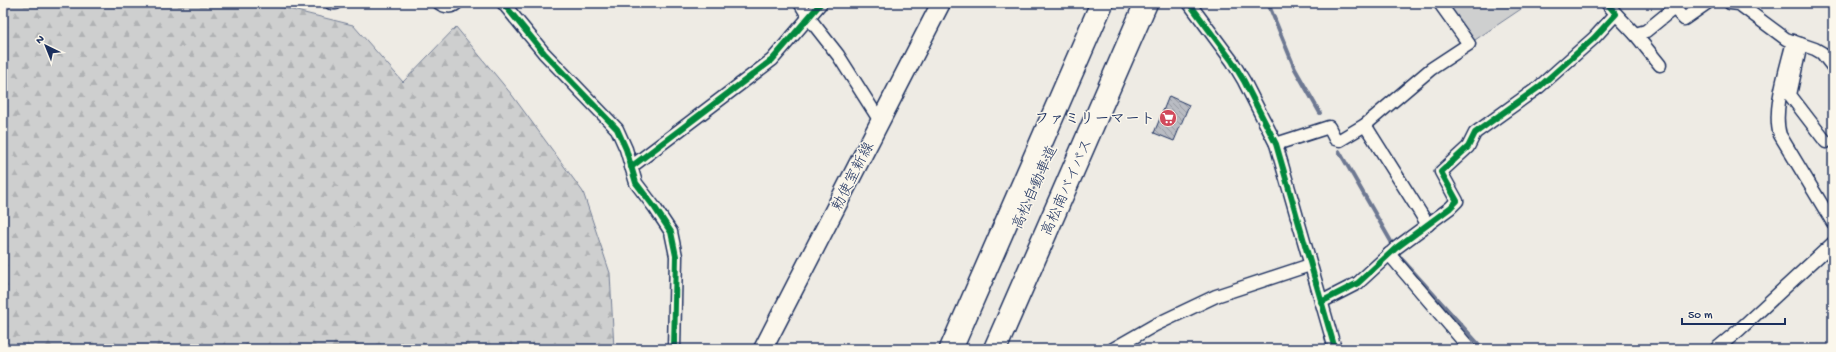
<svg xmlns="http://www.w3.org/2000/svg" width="1836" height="352" font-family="'Gochi Hand','Klee One',sans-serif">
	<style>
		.forest { fill: url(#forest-firs); stroke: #747f96 }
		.park { fill: #cecfcf; stroke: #747f96 }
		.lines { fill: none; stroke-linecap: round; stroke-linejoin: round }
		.stream { stroke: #6d7892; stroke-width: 4 }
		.building { fill: url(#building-back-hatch); stroke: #1b2f5e }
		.street-casing { stroke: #1b2f5e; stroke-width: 15 }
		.secondary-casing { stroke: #1b2f5e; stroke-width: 21 }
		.highway-casing { stroke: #1b2f5e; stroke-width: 25 }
		.street { stroke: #fbf7ec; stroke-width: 12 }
		.secondary { stroke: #fbf7ec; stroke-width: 18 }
		.highway { stroke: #fbf7ec; stroke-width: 22 }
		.cycleway-casing { stroke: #fbf7ec; stroke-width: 8 }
		.cycleway { stroke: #00873e; stroke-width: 6 }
		.labels { text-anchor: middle; stroke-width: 3; stroke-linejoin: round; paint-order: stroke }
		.poi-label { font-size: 15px; font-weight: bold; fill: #1b2f5e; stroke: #fbf7ec; text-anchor: end }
		.street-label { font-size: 15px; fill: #1b2f5e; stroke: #fbf7ec }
	</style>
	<defs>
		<pattern id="forest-firs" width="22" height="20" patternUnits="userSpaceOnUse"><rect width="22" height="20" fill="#cecfcf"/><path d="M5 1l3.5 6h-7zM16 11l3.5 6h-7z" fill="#b0b2b4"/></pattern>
		<pattern id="building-back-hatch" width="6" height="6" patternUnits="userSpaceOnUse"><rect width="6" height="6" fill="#b9bcc3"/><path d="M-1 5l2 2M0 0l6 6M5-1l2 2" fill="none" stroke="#9699a2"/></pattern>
	</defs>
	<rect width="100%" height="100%" fill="#eeebe4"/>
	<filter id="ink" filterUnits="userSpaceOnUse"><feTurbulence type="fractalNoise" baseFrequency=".025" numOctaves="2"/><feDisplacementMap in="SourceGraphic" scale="8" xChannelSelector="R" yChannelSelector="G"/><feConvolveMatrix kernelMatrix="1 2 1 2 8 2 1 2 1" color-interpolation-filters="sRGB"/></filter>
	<g filter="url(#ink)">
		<path class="forest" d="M 3,3 L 264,3 L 353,25 L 403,82 L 456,27 L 512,95 L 583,192 L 610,273 L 614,349 L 3,349 Z"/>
		<path class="park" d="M 1436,3 L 1524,3 L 1527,5 L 1469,44 Z"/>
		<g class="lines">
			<g class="stream">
				<path d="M 1268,3 L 1295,69 L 1320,113"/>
				<path d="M 1339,151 L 1400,257 L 1483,349"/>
			</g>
		</g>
		<path class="building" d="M 1169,96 L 1189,105 L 1174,141 L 1154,133 Z"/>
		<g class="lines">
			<defs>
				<g id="street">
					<path d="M 331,3 L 336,3"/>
					<path d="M 439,3 C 445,7 452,8 457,3"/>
					<path d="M 503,3 L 544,53 L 617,129 L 626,149 L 636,183 L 655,208 L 671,232 L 676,256 L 674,349"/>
					<path d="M 800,3 L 809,18 L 838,55 L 880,121"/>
					<path d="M 1189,3 L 1232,61 L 1244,81 L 1276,144 L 1335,349"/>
					<path d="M 1730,3 L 1739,4 L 1786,39 L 1815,49 L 1822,53 L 1833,67"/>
					<path d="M 1616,14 L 1635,34 L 1646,31 L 1674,8 L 1684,19 L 1707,3"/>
					<path d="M 1635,34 L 1660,65"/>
					<path d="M 1793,41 C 1787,67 1772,110 1780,135 L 1833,223"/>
					<path d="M 1801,44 L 1790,95 L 1826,142"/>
					<path d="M 1365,125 L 1431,69 L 1469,44 L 1441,5"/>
					<path d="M 1276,144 L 1329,127 L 1335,139 L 1340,140 L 1365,125 L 1428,225"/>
					<path d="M 631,167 L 772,60 L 821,3"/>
					<path d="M 1389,254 L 1470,349"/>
					<path d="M 1321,302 L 1358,283 L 1396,248 L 1450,208 L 1457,201 L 1441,172 L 1468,147 L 1475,133 L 1539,87 L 1594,38 L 1616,14 L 1607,3"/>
					<path d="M 1113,349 L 1155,325 L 1216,296 L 1310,265"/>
					<path d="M 1716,349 L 1739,330 L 1833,243"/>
				</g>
				<path id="secondary" d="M 763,349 L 941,3"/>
				<g id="highway">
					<path d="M 951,349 L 1102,3"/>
					<path d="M 995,349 L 1146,3"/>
				</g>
			</defs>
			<use href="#street" class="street-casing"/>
			<use href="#secondary" class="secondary-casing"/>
			<use href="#highway" class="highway-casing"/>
			<use href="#street" class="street"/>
			<use href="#secondary" class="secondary"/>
			<use href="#highway" class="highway"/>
			<defs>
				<g id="cycleway">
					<path d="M 503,3 L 544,53 L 617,129 L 626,149 L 636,183 L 655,208 L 671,232 L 676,256 L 674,349"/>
					<path d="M 1189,3 L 1232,61 L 1244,81 L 1276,144 L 1335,349"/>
					<path d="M 631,167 L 772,60 L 821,3"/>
					<path d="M 1321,302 L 1358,283 L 1396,248 L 1450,208 L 1457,201 L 1441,172 L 1468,147 L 1475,133 L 1539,87 L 1594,38 L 1616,14 L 1607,3"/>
				</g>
			</defs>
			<use href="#cycleway" class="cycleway-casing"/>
			<use href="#cycleway" class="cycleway"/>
		</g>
	</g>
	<defs>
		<symbol id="supermarket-disc" viewBox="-11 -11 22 22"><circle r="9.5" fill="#d1495b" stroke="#fbf7ec"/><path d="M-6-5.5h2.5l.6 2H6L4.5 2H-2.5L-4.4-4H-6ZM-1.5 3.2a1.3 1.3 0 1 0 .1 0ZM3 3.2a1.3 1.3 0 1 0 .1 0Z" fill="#fff"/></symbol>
	</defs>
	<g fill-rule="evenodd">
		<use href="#supermarket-disc" x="1158" y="108" width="20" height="20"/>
	</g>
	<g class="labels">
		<g class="poi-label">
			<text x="1155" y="123">ファミリーマート</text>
		</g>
		<g class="street-label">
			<text transform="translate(852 176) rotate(-63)" y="5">勅使室新線</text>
			<text transform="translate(1034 187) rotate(-66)" y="5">高松自動車道</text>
			<text transform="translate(1066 187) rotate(-66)" y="5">高松南バイパス</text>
		</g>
	</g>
	<rect width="1836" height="352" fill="none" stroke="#fbf7ec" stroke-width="16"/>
	<rect x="8" y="8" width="1820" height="336" fill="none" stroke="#1b2f5e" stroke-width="1.5" filter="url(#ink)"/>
	<g transform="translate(46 46) rotate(317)" stroke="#fbf7ec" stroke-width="3" paint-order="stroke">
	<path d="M0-3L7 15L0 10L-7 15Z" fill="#1b2f5e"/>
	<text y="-6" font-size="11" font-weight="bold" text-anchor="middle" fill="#1b2f5e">N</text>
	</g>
	<path d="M1682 318v6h103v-6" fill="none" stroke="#1b2f5e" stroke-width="2"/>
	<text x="1688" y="318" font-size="12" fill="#1b2f5e" stroke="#fbf7ec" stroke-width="3" paint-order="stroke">50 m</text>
</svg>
